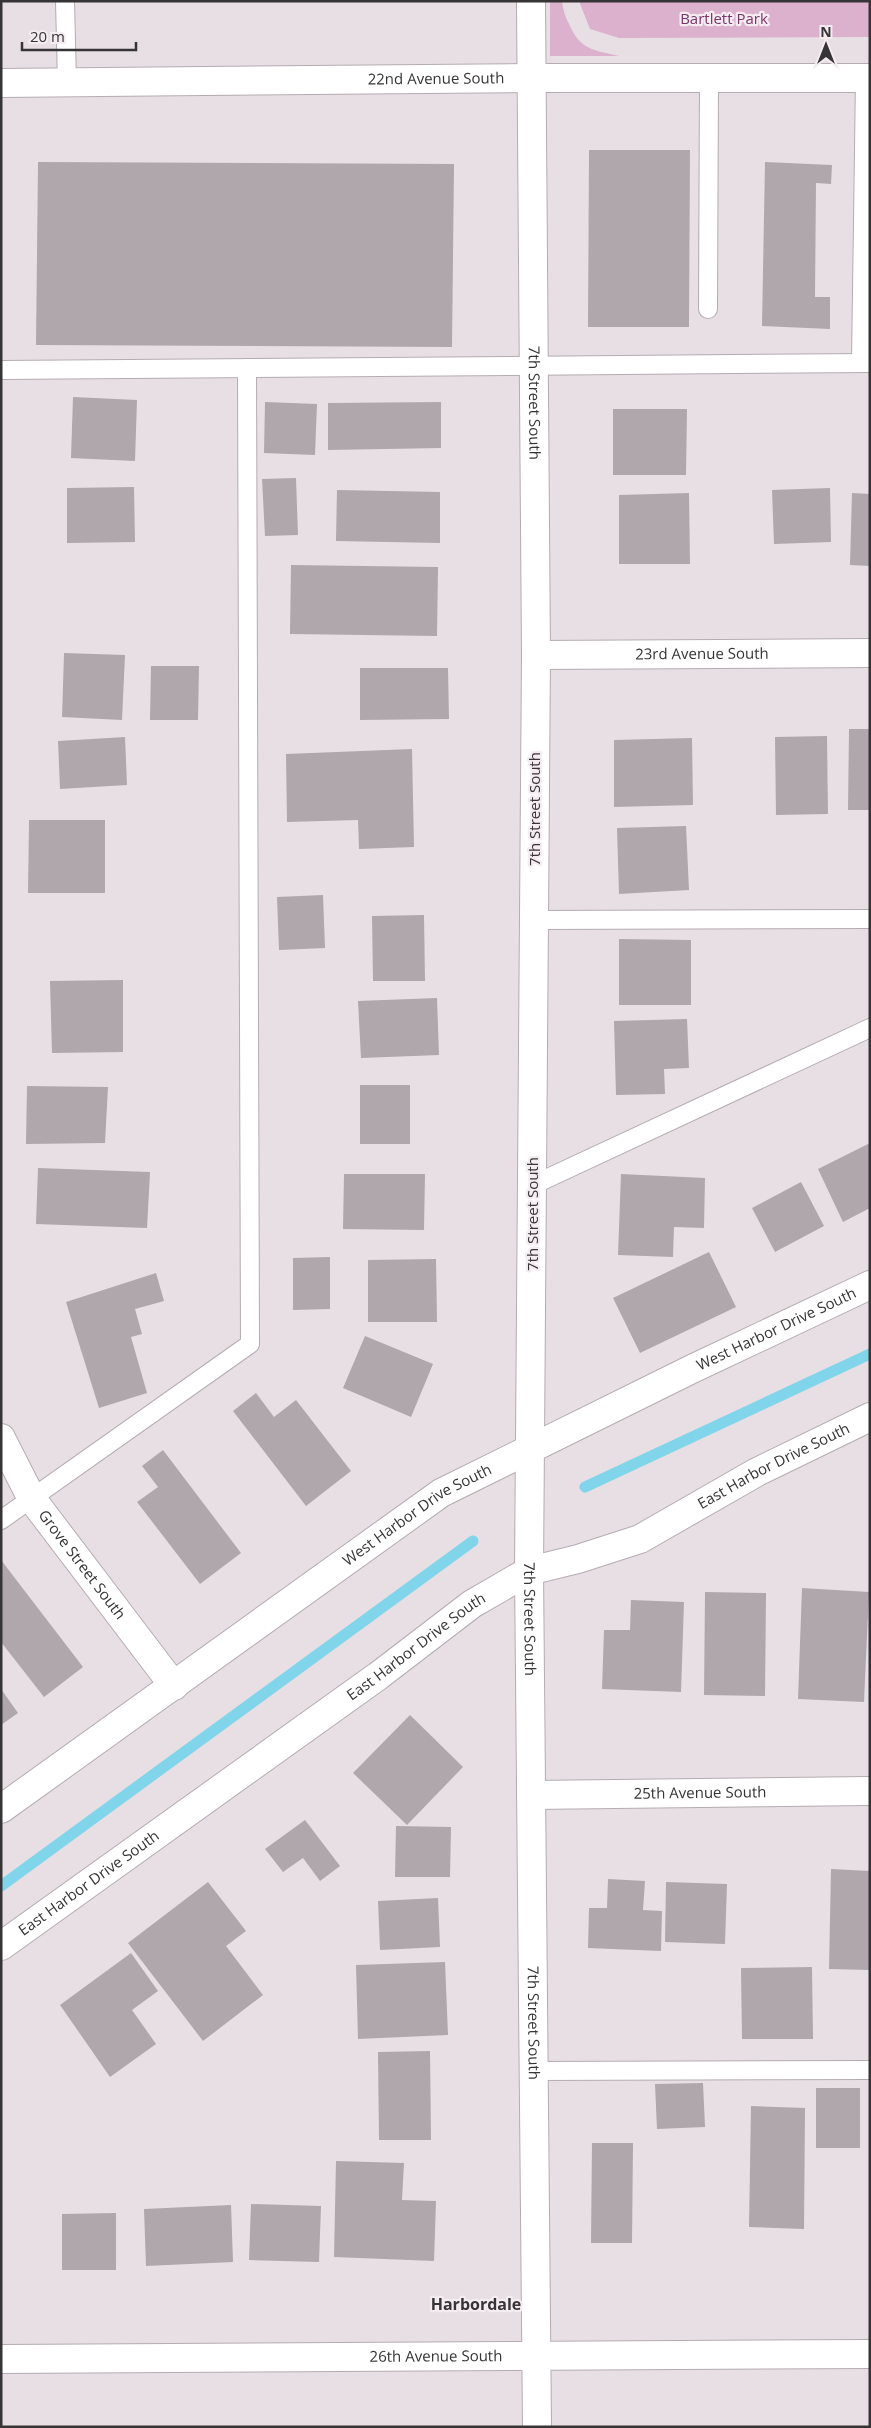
<svg xmlns="http://www.w3.org/2000/svg" width="871" height="2428" font-family="'Open Sans',sans-serif">
	<style>
		.green { fill: #dbb1cd }
		.lines { fill: none; stroke-linecap: round; stroke-linejoin: round }
		.stream { stroke: #81d5ea; stroke-width: 11 }
		.building { fill: #afa7ac }
		.service-casing { stroke: #b5acb2; stroke-width: 20 }
		.minor-casing { stroke: #b5acb2; stroke-width: 30 }
		.tertiary-casing { stroke: #b5acb2; stroke-width: 30 }
		.secondary-casing { stroke: #b5acb2; stroke-width: 30 }
		.service { stroke: #fff; stroke-width: 18 }
		.minor { stroke: #fff; stroke-width: 28 }
		.tertiary { stroke: #fff; stroke-width: 28 }
		.secondary { stroke: #fff; stroke-width: 28 }
		.labels { text-anchor: middle; stroke-width: 4.5; stroke-linejoin: round; paint-order: stroke }
		.park-label { font-size: 15px; fill: #7a3568; stroke: #f4ecf1 }
		.street-label { font-size: 15px; fill: #373436; stroke: #f4ecf1 }
		.neighbourhood-label { font-size: 16px; font-weight: bold; fill: #373436; stroke: #f4ecf1 }
	</style>
	<rect width="100%" height="100%" fill="#e7dfe4"/>
	<g class="green">
		<path d="M 550,1 L 562,1 C 563,10 565,16 569,24 C 580,50 594,50 619,56 L 870,56 L 550,56 Z"/>
		<path d="M 579,1 L 870,1 L 870,37 L 619,38 L 590,29 Z"/>
	</g>
	<g class="lines">
		<g class="stream">
			<path d="M 585,1487 L 870,1354"/>
			<path d="M 1,1886 L 473,1541"/>
		</g>
	</g>
	<g class="building">
		<path d="M 589,150 L 690,150 L 689,327 L 588,327 Z"/>
		<path d="M 38,162 L 454,164 L 452,347 L 36,345 Z"/>
		<path d="M 765,162 L 832,165 L 831,184 L 816,183 L 815,297 L 830,297 L 830,329 L 762,326 Z"/>
		<path d="M 73,397 L 137,400 L 135,461 L 71,458 Z"/>
		<path d="M 265,402 L 317,404 L 315,455 L 264,453 Z"/>
		<path d="M 441,402 L 441,448 L 328,450 L 328,403 Z"/>
		<path d="M 613,409 L 687,409 L 686,475 L 613,475 Z"/>
		<path d="M 296,478 L 298,535 L 265,536 L 262,479 Z"/>
		<path d="M 134,487 L 135,542 L 67,543 L 67,488 Z"/>
		<path d="M 830,488 L 831,542 L 774,544 L 772,490 Z"/>
		<path d="M 337,490 L 440,492 L 440,543 L 336,541 Z"/>
		<path d="M 689,493 L 690,564 L 619,564 L 619,495 Z"/>
		<path d="M 852,493 L 870,494 L 870,566 L 850,565 Z"/>
		<path d="M 291,565 L 438,567 L 437,636 L 290,634 Z"/>
		<path d="M 64,653 L 125,655 L 122,720 L 62,717 Z"/>
		<path d="M 151,666 L 199,666 L 198,720 L 150,720 Z"/>
		<path d="M 360,668 L 448,668 L 449,719 L 360,720 Z"/>
		<path d="M 849,729 L 870,729 L 870,810 L 848,810 Z"/>
		<path d="M 827,736 L 828,814 L 776,815 L 775,737 Z"/>
		<path d="M 125,737 L 127,785 L 60,789 L 58,741 Z"/>
		<path d="M 692,738 L 693,805 L 614,807 L 614,740 Z"/>
		<path d="M 412,749 L 414,847 L 359,849 L 358,820 L 287,822 L 286,754 Z"/>
		<path d="M 29,820 L 105,820 L 105,893 L 28,893 Z"/>
		<path d="M 686,826 L 689,890 L 619,894 L 617,828 Z"/>
		<path d="M 323,895 L 325,948 L 279,950 L 277,897 Z"/>
		<path d="M 424,915 L 425,981 L 373,981 L 372,916 Z"/>
		<path d="M 619,939 L 691,940 L 691,1005 L 619,1005 Z"/>
		<path d="M 123,980 L 123,1052 L 52,1053 L 50,981 Z"/>
		<path d="M 437,998 L 439,1055 L 361,1058 L 358,1001 Z"/>
		<path d="M 687,1019 L 689,1068 L 664,1069 L 665,1094 L 616,1095 L 614,1021 Z"/>
		<rect x="360" y="1085" width="50" height="59"/>
		<path d="M 27,1086 L 108,1087 L 105,1143 L 26,1144 Z"/>
		<path d="M 870,1143 L 870,1208 L 843,1222 L 818,1169 Z"/>
		<path d="M 38,1168 L 150,1172 L 147,1228 L 36,1224 Z"/>
		<path d="M 344,1174 L 425,1174 L 424,1230 L 343,1229 Z"/>
		<path d="M 621,1174 L 705,1178 L 704,1228 L 674,1227 L 673,1257 L 618,1255 Z"/>
		<path d="M 801,1182 L 824,1226 L 775,1252 L 752,1208 Z"/>
		<path d="M 709,1252 L 736,1307 L 640,1353 L 613,1298 Z"/>
		<path d="M 330,1257 L 330,1309 L 293,1310 L 293,1258 Z"/>
		<path d="M 436,1259 L 437,1322 L 368,1322 L 368,1260 Z"/>
		<path d="M 156,1273 L 164,1301 L 135,1309 L 142,1334 L 131,1337 L 147,1393 L 99,1408 L 66,1302 Z"/>
		<path d="M 365,1336 L 433,1364 L 411,1417 L 343,1388 Z"/>
		<path d="M 256,1393 L 274,1417 L 296,1400 L 351,1471 L 306,1506 L 233,1411 Z"/>
		<path d="M 163,1450 L 241,1553 L 200,1584 L 137,1502 L 158,1487 L 142,1466 Z"/>
		<path d="M 1,1560 L 83,1667 L 44,1697 L 1,1642 Z"/>
		<path d="M 802,1588 L 869,1592 L 864,1702 L 798,1699 Z"/>
		<path d="M 705,1592 L 766,1593 L 765,1696 L 704,1695 Z"/>
		<path d="M 631,1600 L 684,1602 L 681,1692 L 602,1689 L 604,1630 L 630,1630 Z"/>
		<path d="M 1,1689 L 18,1713 L 1,1725 Z"/>
		<path d="M 410,1715 L 463,1767 L 407,1825 L 353,1773 Z"/>
		<path d="M 305,1820 L 340,1866 L 320,1881 L 303,1858 L 283,1872 L 265,1849 Z"/>
		<path d="M 396,1826 L 451,1827 L 450,1877 L 395,1877 Z"/>
		<path d="M 831,1869 L 870,1871 L 870,1970 L 829,1969 Z"/>
		<path d="M 608,1879 L 645,1881 L 643,1910 L 662,1911 L 661,1951 L 588,1948 L 589,1908 L 607,1908 Z"/>
		<path d="M 208,1882 L 246,1931 L 226,1946 L 263,1995 L 203,2041 L 128,1943 Z"/>
		<path d="M 666,1882 L 727,1884 L 725,1944 L 665,1942 Z"/>
		<path d="M 438,1898 L 440,1947 L 380,1950 L 378,1901 Z"/>
		<path d="M 131,1953 L 158,1991 L 132,2010 L 156,2044 L 110,2077 L 60,2005 Z"/>
		<path d="M 445,1962 L 448,2035 L 358,2039 L 356,1965 Z"/>
		<path d="M 812,1967 L 813,2039 L 742,2039 L 741,1968 Z"/>
		<path d="M 430,2051 L 431,2140 L 379,2140 L 378,2052 Z"/>
		<path d="M 703,2083 L 705,2127 L 657,2129 L 655,2084 Z"/>
		<rect x="816" y="2088" width="44" height="60"/>
		<path d="M 751,2106 L 805,2108 L 804,2229 L 749,2227 Z"/>
		<path d="M 592,2143 L 633,2143 L 632,2243 L 591,2243 Z"/>
		<path d="M 336,2161 L 404,2163 L 402,2200 L 436,2201 L 434,2261 L 334,2257 Z"/>
		<path d="M 251,2204 L 321,2206 L 319,2262 L 249,2260 Z"/>
		<path d="M 231,2205 L 233,2262 L 146,2266 L 144,2209 Z"/>
		<path d="M 116,2213 L 116,2270 L 62,2270 L 62,2214 Z"/>
	</g>
	<g class="lines">
		<defs>
			<g id="service">
				<path d="M 65,1 L 67,83"/>
				<path d="M 708,309 L 709,78"/>
				<path d="M 861,363 L 865,78"/>
				<path d="M 1,370 L 870,363"/>
				<path d="M 534,920 L 870,919"/>
				<path d="M 533,1185 L 870,1028"/>
				<path d="M 1,1520 L 250,1344 L 247,368"/>
				<path d="M 534,2071 L 870,2070"/>
			</g>
			<g id="minor">
				<path id="s1" d="M 536,655 L 870,653"/>
				<path id="s2" d="M 1,1438 L 32,1499 L 174,1686"/>
				<path id="s3" d="M 531,1795 L 870,1791"/>
				<path id="s4" d="M 1,1809 L 441,1493 L 694,1368 L 870,1285"/>
				<path id="s5" d="M 1,1946 L 378,1676 L 472,1604 L 529,1571 L 578,1559 L 640,1539 L 757,1472 L 870,1417"/>
				<path id="s6" d="M 1,2359 L 870,2354"/>
			</g>
			<g id="tertiary">
				<path id="s7" d="M 531,1 L 536,655 L 529,1571 L 537,2427"/>
			</g>
			<g id="secondary">
				<path id="s8" d="M 1,83 L 531,78 L 870,78"/>
			</g>
		</defs>
		<use href="#service" class="service-casing"/>
		<use href="#minor" class="minor-casing"/>
		<use href="#tertiary" class="tertiary-casing"/>
		<use href="#secondary" class="secondary-casing"/>
		<use href="#service" class="service"/>
		<use href="#minor" class="minor"/>
		<use href="#tertiary" class="tertiary"/>
		<use href="#secondary" class="secondary"/>
	</g>
	<g class="labels">
		<g class="park-label">
			<text x="724" y="24">Bartlett Park</text>
		</g>
		<g class="street-label">
			<text dy="5" stroke="none"><textPath href="#s8" startOffset="435">22nd Avenue South</textPath></text>
			<text dy="5" stroke="none"><textPath href="#s7" startOffset="402">7th Street South</textPath></text>
			<text dy="5" stroke="none"><textPath href="#s1" startOffset="166">23rd Avenue South</textPath></text>
			<text transform="translate(535 809) rotate(-90)" y="5">7th Street South</text>
			<text transform="translate(533 1214) rotate(-90)" y="5">7th Street South</text>
			<text dy="5" stroke="none"><textPath href="#s4" startOffset="915">West Harbor Drive South</textPath></text>
			<text dy="5" stroke="none"><textPath href="#s5" startOffset="916">East Harbor Drive South</textPath></text>
			<text dy="5" stroke="none"><textPath href="#s4" startOffset="510">West Harbor Drive South</textPath></text>
			<text dy="5" stroke="none"><textPath href="#s2" startOffset="151">Grove Street South</textPath></text>
			<text dy="5" stroke="none"><textPath href="#s7" startOffset="1618">7th Street South</textPath></text>
			<text dy="5" stroke="none"><textPath href="#s5" startOffset="512">East Harbor Drive South</textPath></text>
			<text dy="5" stroke="none"><textPath href="#s3" startOffset="169">25th Avenue South</textPath></text>
			<text dy="5" stroke="none"><textPath href="#s5" startOffset="108">East Harbor Drive South</textPath></text>
			<text dy="5" stroke="none"><textPath href="#s7" startOffset="2022">7th Street South</textPath></text>
			<text dy="5" stroke="none"><textPath href="#s6" startOffset="435">26th Avenue South</textPath></text>
		</g>
		<g class="neighbourhood-label">
			<text x="476" y="2310">Harbordale</text>
		</g>
	</g>
	<rect width="871" height="2428" fill="none" stroke="#373436" stroke-width="5"/>
	<g transform="translate(826 45)" stroke="#f4ecf1" stroke-width="4" paint-order="stroke">
	<path d="M0-4L9 19L0 12L-9 19Z" fill="#373436"/>
	<text y="-8" font-size="14" font-weight="bold" text-anchor="middle" fill="#373436">N</text>
	</g>
	<path d="M22 42v8h114v-8" fill="none" stroke="#373436" stroke-width="2.5"/>
	<text x="30" y="42" font-size="15" fill="#373436" stroke="#f4ecf1" stroke-width="4" paint-order="stroke">20 m</text>
</svg>
